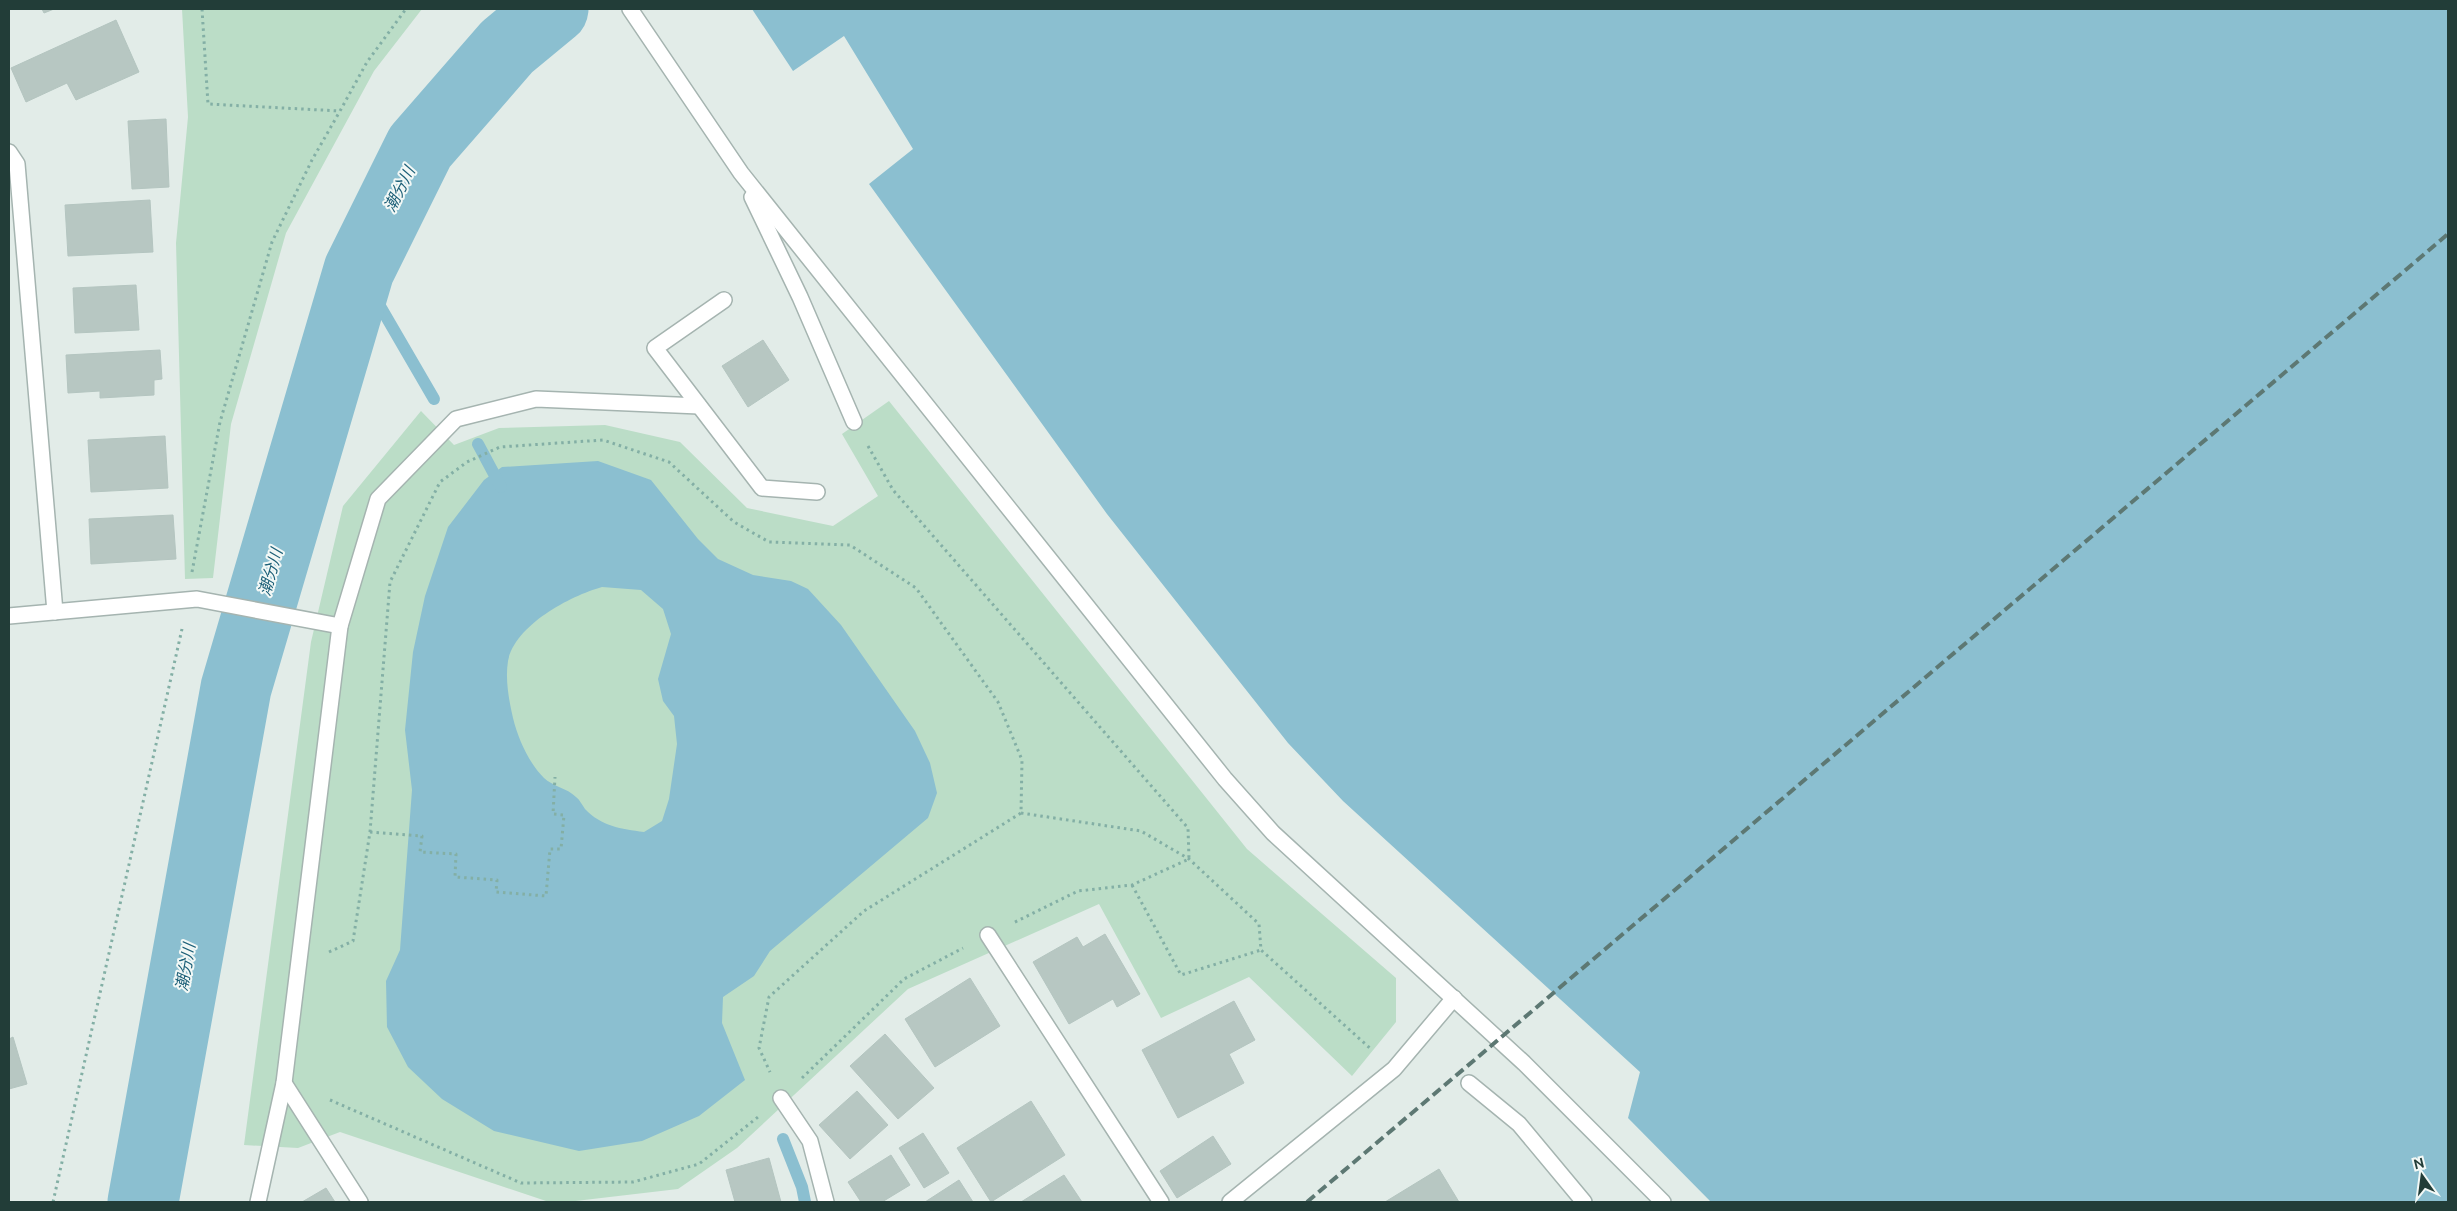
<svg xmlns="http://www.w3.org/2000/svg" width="2457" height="1211" font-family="Ubuntu,'Noto Sans JP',sans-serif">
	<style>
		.green { fill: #bbddc7 }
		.water { fill: #8bbfd0; fill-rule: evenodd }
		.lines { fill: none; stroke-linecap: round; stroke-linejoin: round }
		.stream { stroke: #8bbfd0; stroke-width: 12 }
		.river { stroke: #8bbfd0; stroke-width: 71 }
		.building { fill: #b7c7c2; stroke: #b4c5c0 }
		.minor-casing { stroke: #a5b4b0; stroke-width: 18 }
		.path { stroke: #83afa5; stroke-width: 3; stroke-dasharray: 2.5 4; stroke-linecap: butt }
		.minor { stroke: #fff; stroke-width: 15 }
		.rail { stroke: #5d7873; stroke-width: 4; stroke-dasharray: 10 5; stroke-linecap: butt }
		.labels { text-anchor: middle; stroke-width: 4; stroke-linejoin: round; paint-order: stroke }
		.water-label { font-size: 16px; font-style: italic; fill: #1d6078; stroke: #f2f8f6 }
	</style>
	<rect width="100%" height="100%" fill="#e2ece8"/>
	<g class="green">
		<path d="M 182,9 L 422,9 L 374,71 L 286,233 L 231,424 L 213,578 L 185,579 L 176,243 L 188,117 Z"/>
		<path d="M 889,401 L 1247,849 L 1396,978 L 1396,1022 L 1352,1076 L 1249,977 L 1161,1018 L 1099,904 L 908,989 L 737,1148 L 678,1189 L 567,1202 L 549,1202 L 340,1132 L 298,1148 L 244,1145 L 311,642 L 343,506 L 421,411 L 454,445 L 499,428 L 605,425 L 680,442 L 747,508 L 833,526 L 878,496 L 842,434 Z"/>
	</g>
	<g class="water">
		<path d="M 752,9 L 2448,9 L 2448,1202 L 1711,1202 L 1628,1118 L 1640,1072 L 1343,801 L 1288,743 L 1107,514 L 869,184 L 913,149 L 844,36 L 793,71 Z"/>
		<path d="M 598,461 L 651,480 L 698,539 L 718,559 L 753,575 L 791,581 L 808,589 L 841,625 L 915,731 L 930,763 L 937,793 L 928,818 L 770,951 L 754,976 L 723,997 L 722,1023 L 745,1080 L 699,1116 L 642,1141 L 579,1151 L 494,1131 L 442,1099 L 408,1067 L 387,1027 L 386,981 L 400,950 L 412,790 L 405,730 L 413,652 L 425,596 L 448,527 L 484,480 L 502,467 ZM 602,587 L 641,590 L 663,609 L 671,634 L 658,679 L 663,701 L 674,716 L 677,744 L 669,799 L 662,821 L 644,832 C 621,829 601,826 585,809 C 582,805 580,800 576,797 C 567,788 552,786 544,778 C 528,762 518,738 513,718 C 509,700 505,680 508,661 C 515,625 570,596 602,587 Z"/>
	</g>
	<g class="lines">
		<g class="stream">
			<path d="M 359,270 L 434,399"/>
			<path d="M 478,444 L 501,487"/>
			<path d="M 783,1139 L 802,1187 L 805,1202"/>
		</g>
		<path class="river" d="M 143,1202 L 236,688 L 359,270 L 420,147 L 507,47 L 553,9"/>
	</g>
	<g class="building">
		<path d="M 42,9 L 54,9 L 44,13 Z"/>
		<path d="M 116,20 L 139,72 L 76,100 L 67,83 L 26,102 L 11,68 Z"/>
		<path d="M 166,119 L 169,187 L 132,189 L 128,121 Z"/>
		<path d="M 150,200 L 153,252 L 68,256 L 65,205 Z"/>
		<path d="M 136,285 L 139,330 L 75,333 L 73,288 Z"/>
		<path d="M 763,340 L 789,380 L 748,407 L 722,366 Z"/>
		<path d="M 160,350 L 162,379 L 154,380 L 154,395 L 100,398 L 100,391 L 68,393 L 66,355 Z"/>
		<path d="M 165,436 L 168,488 L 91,492 L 88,440 Z"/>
		<path d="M 173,515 L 176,559 L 91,564 L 89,519 Z"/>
		<path d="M 1105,934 L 1140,994 L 1117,1007 L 1113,999 L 1069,1024 L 1033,962 L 1077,937 L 1083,947 Z"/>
		<path d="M 970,978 L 1000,1026 L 935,1067 L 905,1019 Z"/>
		<path d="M 1234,1001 L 1255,1040 L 1229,1054 L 1244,1083 L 1178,1118 L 1142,1050 Z"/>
		<path d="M 885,1034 L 934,1088 L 898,1119 L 850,1066 Z"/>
		<path d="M 13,1037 L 27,1084 L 9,1089 L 9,1039 Z"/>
		<path d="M 857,1091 L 888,1125 L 850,1159 L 819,1125 Z"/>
		<path d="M 1031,1101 L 1065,1155 L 991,1202 L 957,1148 Z"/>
		<path d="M 923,1133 L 949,1173 L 924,1188 L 899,1148 Z"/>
		<path d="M 1213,1136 L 1231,1164 L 1177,1198 L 1160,1171 Z"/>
		<path d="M 891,1155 L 910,1185 L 882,1202 L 861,1202 L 848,1182 Z"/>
		<path d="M 769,1158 L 781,1202 L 735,1202 L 726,1170 Z"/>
		<path d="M 1439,1169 L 1459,1202 L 1385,1202 Z"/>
		<path d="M 1064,1175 L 1082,1202 L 1021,1202 Z"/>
		<path d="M 959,1180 L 973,1202 L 925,1202 Z"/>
		<path d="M 326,1188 L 335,1202 L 302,1202 Z"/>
	</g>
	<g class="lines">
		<defs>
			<g id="minor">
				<path d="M 630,9 L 741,173 L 1225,779 L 1273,833 L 1524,1063 L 1663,1202"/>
				<path d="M 9,152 L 17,164 L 55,612"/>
				<path d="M 752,197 L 800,297 L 854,422"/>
				<path d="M 724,300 L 655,348 L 762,488 L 817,492"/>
				<path d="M 9,616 L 197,599 L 340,626"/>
				<path d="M 988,935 L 1161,1202"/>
				<path d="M 284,1083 L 360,1202"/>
				<path d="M 1469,1083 L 1519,1124 L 1584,1202"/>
				<path d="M 781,1098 L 810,1141 L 826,1202"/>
				<path d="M 258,1202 L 284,1083 L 340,626 L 378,499 L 456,419 L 536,399 L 699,406"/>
				<path d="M 1230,1202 L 1394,1069 L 1454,998"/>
			</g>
		</defs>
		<use href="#minor" class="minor-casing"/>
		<g class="path">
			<path d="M 202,9 L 208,104 L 340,111 L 367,62 L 406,9"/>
			<path d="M 868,446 L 893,490 L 1188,828 L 1189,859 L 1132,885 L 1078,891 L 1013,923"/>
			<path d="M 192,572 L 220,422 L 272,242 L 312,160 L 340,111"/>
			<path d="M 1021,813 L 1141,831 L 1189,859 L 1259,924 L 1261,950 L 1372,1050"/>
			<path d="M 370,832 L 422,836 L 420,852 L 456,854 L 455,877 L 497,880 L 496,892 L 546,896 L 550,849 L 561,849 L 564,815 L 553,814 L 555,777"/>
			<path d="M 1132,885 L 1181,975 L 1261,950"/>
			<path d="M 329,952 L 353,941 L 370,832 L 390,582 L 440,482 L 467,462 L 500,447 L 603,440 L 669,462 L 734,522 L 769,542 L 850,545 L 916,588 L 998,702 L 1022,760 L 1021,813 L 864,911 L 769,997 L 759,1048 L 770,1072"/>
			<path d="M 802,1078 L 904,979 L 963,948"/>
			<path d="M 330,1100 L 521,1183 L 633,1182 L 699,1164 L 758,1117"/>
			<path d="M 53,1202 L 182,629"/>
		</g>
		<use href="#minor" class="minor"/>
		<path class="rail" d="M 1307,1202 L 2448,234"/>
	</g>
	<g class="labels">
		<g class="water-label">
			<text transform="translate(399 189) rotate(-63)" y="6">潮分川</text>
			<text transform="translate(270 572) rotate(-74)" y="6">潮分川</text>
			<text transform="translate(185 967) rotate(-80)" y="6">潮分川</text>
		</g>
	</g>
	<rect width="2457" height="1211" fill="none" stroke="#223d38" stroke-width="20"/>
	<g transform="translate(2422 1176) rotate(346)" stroke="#f2f8f6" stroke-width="4" paint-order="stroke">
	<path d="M0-4L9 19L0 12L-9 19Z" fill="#223d38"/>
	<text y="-8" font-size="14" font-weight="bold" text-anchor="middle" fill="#223d38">N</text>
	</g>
</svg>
